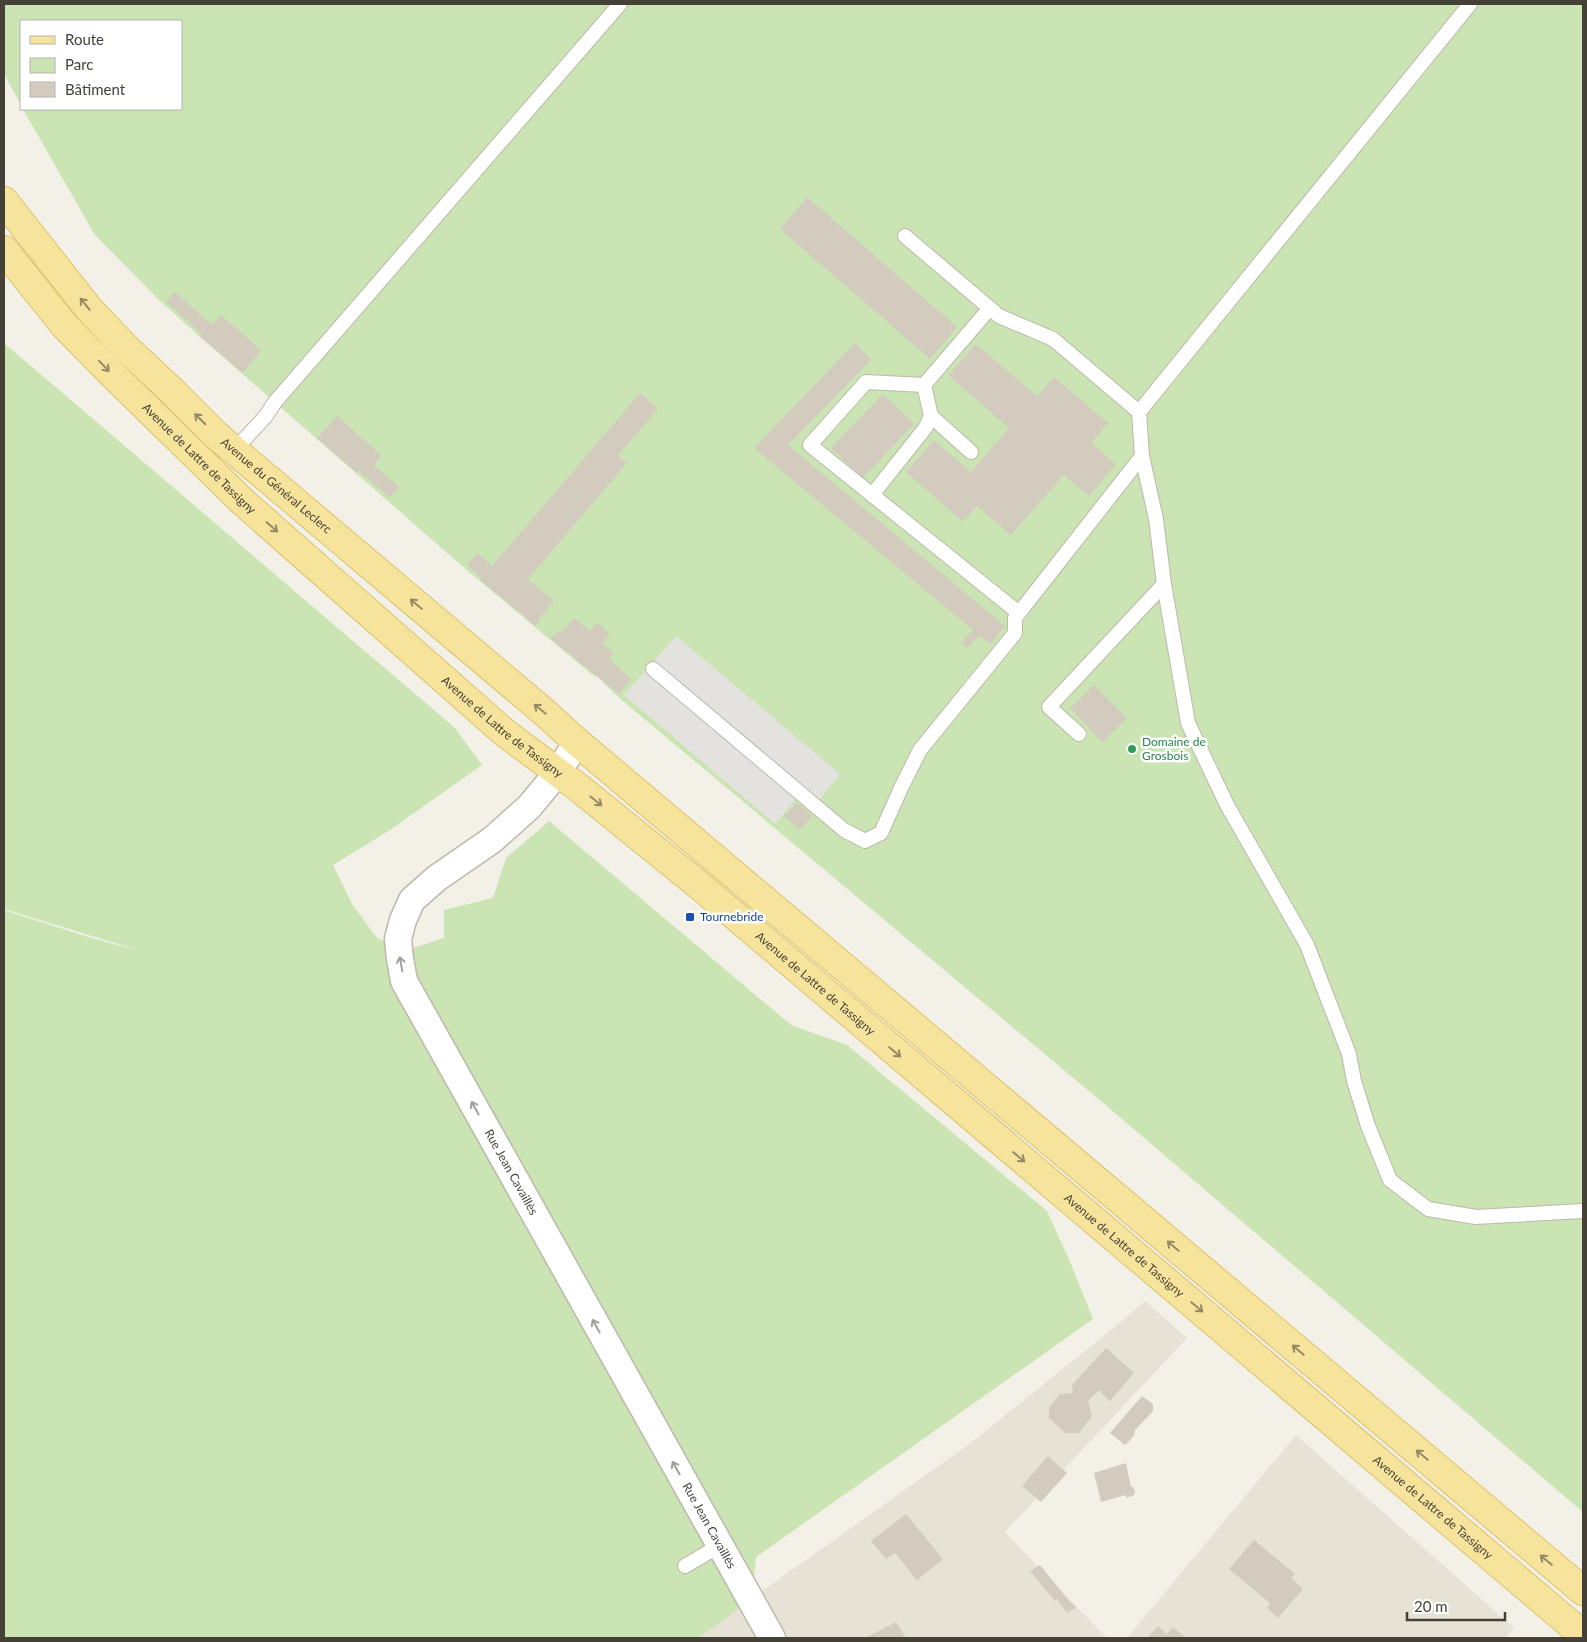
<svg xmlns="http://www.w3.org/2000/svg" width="1587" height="1642" font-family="Lato,sans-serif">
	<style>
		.residential { fill: #e6e2d6 }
		.green { fill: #cae4b3 }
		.parking { fill: #e4e2df }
		.building { fill: #d3ccbe }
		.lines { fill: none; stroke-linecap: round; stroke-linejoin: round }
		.service-casing { stroke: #bdb8ab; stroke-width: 16 }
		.minor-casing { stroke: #bdb8ab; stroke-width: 29 }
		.primary-casing { stroke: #dbc26c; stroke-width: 30 }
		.service { stroke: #fff; stroke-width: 14 }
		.minor { stroke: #fff; stroke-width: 26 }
		.primary { stroke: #f7e49c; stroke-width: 28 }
		.oneway { stroke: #958a64 }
		.oneway2 { stroke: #a2a09b }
		.leisure-dot { fill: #2e9e5b; stroke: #fff; stroke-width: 2 }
		.transit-dot { fill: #1a4fb4; stroke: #fff; stroke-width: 2 }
		.labels { text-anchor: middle; stroke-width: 5; stroke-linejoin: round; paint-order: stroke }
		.street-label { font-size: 12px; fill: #454137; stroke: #fff }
		.leisure-label { font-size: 12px; fill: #27864d; stroke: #fff; text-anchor: start }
		.transit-label { font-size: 12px; fill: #164399; stroke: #fff; text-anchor: start }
	</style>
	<rect width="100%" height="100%" fill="#f2f0e7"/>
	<g class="residential">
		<path d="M 1145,1301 L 1187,1338 L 1005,1532 L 1107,1638 L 696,1638 L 968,1445 L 1115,1327 Z"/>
		<path d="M 1296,1435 L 1514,1628 L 1506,1638 L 1127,1638 Z"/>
	</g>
	<g class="green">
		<path d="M 4,4 L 1583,4 L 1583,1512 L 1102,1102 L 617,696 L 596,675 L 595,677 L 462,566 L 198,335 L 158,299 L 95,235 L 23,109 L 181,109 L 181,21 L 21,21 L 21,105 L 4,74 Z"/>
		<path d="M 4,343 L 455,728 L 482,765 L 390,830 L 333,865 L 352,904 L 377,938 L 407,950 L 444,938 L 444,910 L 493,898 L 506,858 L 549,821 L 791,1025 L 847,1045 L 1047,1211 L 1068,1257 L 1093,1319 L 756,1557 L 752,1599 L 698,1638 L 4,1638 L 4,910 L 91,938 L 141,951 L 4,909 Z"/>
	</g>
	<path class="parking" d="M 676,636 L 840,774 L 820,799 L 795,800 L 775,824 L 624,695 Z"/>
	<g class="building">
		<path d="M 807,197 L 957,327 L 930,359 L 780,229 Z"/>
		<path d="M 175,292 L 212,325 L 221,315 L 261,350 L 243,373 L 198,335 L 203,335 L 166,302 Z"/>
		<path d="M 855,343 L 871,360 L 788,445 L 1005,626 L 990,644 L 979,636 L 967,648 L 961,643 L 973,630 L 754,448 Z"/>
		<path d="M 976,344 L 1037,396 L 1054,377 L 1108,423 L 1091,443 L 1116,464 L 1089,496 L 1064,475 L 1011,535 L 977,506 L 963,522 L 906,472 L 934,440 L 971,472 L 1009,428 L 948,375 Z"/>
		<path d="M 640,393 L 658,409 L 618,455 L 627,463 L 528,579 L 554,601 L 541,616 L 536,626 L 480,580 L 482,578 L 467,565 L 477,553 L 492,566 Z"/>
		<path d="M 883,394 L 914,424 L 863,478 L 831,448 Z"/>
		<path d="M 337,416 L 381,455 L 374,465 L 399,487 L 390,498 L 359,471 L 357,473 L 317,438 Z"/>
		<path d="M 574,618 L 590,631 L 597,622 L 610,634 L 602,643 L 614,653 L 609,659 L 631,679 L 619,694 L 550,638 L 559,631 L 561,633 Z"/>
		<path d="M 1094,685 L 1127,718 L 1102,742 L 1070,708 Z"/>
		<path d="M 797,803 L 812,816 L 800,830 L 784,816 Z"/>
		<path d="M 1106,1348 L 1134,1373 L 1110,1401 L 1099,1390 L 1088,1401 L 1092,1416 L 1079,1433 L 1065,1433 L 1049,1418 L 1049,1407 L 1060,1394 L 1073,1393 L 1072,1385 Z"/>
		<path d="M 1142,1396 L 1153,1404 L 1153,1411 L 1135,1430 L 1134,1436 L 1125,1445 L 1110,1433 Z"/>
		<path d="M 1048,1456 L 1067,1473 L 1041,1502 L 1022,1486 Z"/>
		<path d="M 1126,1463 L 1131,1487 L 1133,1487 L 1135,1491 L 1134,1495 L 1126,1498 L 1126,1495 L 1101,1502 L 1094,1473 Z"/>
		<path d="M 906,1514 L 943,1559 L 917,1580 L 895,1553 L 886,1559 L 871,1541 Z"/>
		<path d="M 1254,1540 L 1295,1574 L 1291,1578 L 1303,1589 L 1278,1618 L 1267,1608 L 1270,1603 L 1229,1569 Z"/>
		<path d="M 1040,1565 L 1065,1596 L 1076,1608 L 1067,1613 L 1057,1599 L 1055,1601 L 1030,1571 Z"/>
		<path d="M 896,1622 L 906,1638 L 865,1638 Z"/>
		<path d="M 1158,1626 L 1167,1634 L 1173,1627 L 1186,1638 L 1147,1638 Z"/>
	</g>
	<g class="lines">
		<defs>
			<g id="service">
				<path d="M 905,236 L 999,316 L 1053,339 L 1139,412 L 1470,4"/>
				<path d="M 990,308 L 924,385 L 866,382 L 810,445 L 1019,613"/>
				<path d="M 931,416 L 971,452"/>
				<path d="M 232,448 L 238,446 L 265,417 L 275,402 L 620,4"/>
				<path d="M 872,495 L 926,427 L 931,416 L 924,385"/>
				<path d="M 1164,584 L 1188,723 L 1227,805 L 1307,945 L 1349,1054 L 1354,1081 L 1368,1126 L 1390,1180 L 1428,1209 L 1476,1217 L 1583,1211"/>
				<path d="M 653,669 L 844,830 L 865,841 L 881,833 L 901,788 L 920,750 L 1015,633 L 1015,618 L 1142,456 L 1139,412"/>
				<path d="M 1079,734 L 1049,707 L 1164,584 L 1156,519 L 1142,456"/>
				<path d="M 685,1566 L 719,1546"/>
			</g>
			<g id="minor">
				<path id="s1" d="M 577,742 L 558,772 L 529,807 L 492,840 L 437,878 L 412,900 L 403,920 L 398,939 L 400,959 L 404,981 L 772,1638"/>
			</g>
			<g id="primary">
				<path id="s2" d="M 4,201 L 89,309 L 126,348 L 173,392 L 216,435 L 544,712 L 577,742 L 1583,1591"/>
				<path id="s3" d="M 4,250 L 64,325 L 110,372 L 243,502 L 505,733 L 579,788 L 700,886 L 1583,1635"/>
			</g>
		</defs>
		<use href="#service" class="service-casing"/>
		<use href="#minor" class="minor-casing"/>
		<use href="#primary" class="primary-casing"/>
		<use href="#service" class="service"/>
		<use href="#minor" class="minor"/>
		<use href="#primary" class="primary"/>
	</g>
	<defs><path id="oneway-shaft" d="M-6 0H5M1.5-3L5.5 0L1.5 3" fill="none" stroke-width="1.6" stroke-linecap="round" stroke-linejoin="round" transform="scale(1.25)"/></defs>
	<g class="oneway">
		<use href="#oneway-shaft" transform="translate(85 304) rotate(-129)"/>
		<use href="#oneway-shaft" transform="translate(104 366) rotate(46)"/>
		<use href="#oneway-shaft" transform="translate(200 419) rotate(-135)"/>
		<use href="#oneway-shaft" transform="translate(272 527) rotate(41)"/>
		<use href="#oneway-shaft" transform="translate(416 604) rotate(-140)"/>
		<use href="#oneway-shaft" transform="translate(540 709) rotate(-141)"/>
		<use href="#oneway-shaft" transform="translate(596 801) rotate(39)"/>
		<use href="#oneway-shaft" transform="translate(895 1052) rotate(40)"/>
		<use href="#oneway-shaft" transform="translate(1019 1157) rotate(40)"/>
		<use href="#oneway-shaft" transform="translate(1173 1246) rotate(-140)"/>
		<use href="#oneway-shaft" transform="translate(1197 1307) rotate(40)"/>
		<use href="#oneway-shaft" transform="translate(1298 1350) rotate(-140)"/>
		<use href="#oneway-shaft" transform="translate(1422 1455) rotate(-140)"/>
		<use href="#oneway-shaft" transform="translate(1546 1560) rotate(-140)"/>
	</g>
	<g class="oneway2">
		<use href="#oneway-shaft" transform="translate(401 964) rotate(-100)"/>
		<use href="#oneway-shaft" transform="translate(475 1108) rotate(-119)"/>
		<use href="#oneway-shaft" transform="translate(596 1326) rotate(-119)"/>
		<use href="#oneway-shaft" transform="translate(676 1468) rotate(-119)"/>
	</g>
	<circle class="leisure-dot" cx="1132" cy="749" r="5"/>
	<rect class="transit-dot" x="685" y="912" width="10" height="10" rx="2.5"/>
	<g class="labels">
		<g class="street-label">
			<text dy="4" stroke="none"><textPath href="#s3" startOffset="286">Avenue de Lattre de Tassigny</textPath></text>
			<text dy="4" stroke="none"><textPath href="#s2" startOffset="395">Avenue du Général Leclerc</textPath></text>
			<text dy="4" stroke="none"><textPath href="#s3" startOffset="691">Avenue de Lattre de Tassigny</textPath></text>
			<text dy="4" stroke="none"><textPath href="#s3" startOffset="1096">Avenue de Lattre de Tassigny</textPath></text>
			<text dy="4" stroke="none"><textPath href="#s1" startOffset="534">Rue Jean Cavaillès</textPath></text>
			<text dy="4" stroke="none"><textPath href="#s3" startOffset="1501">Avenue de Lattre de Tassigny</textPath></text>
			<text dy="4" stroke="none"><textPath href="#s3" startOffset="1906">Avenue de Lattre de Tassigny</textPath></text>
			<text dy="4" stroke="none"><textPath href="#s1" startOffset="939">Rue Jean Cavaillès</textPath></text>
		</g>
		<g class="leisure-label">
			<text x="1142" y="746">Domaine de<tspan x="1142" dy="14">Grosbois</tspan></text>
		</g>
		<g class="transit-label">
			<text x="700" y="921">Tournebride</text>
		</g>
	</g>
	<rect width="1587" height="1642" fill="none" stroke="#454137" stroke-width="10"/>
	<rect x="20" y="20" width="162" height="90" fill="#ffffff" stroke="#b5b3af"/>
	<rect x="30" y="36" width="25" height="8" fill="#f7e49c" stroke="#b5b3af"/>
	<text x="65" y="45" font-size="15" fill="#454137">Route</text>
	<rect x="30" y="58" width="25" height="15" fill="#cae4b3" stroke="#b5b3af"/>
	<text x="65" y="70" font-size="15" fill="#454137">Parc</text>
	<rect x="30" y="82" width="25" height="15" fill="#d3ccbe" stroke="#b5b3af"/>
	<text x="65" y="95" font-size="15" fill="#454137">Bâtiment</text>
	<path d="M1407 1612v8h98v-8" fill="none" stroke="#454137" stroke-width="2.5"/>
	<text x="1414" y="1612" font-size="15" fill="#454137" stroke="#ffffff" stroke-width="4" paint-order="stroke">20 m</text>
</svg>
